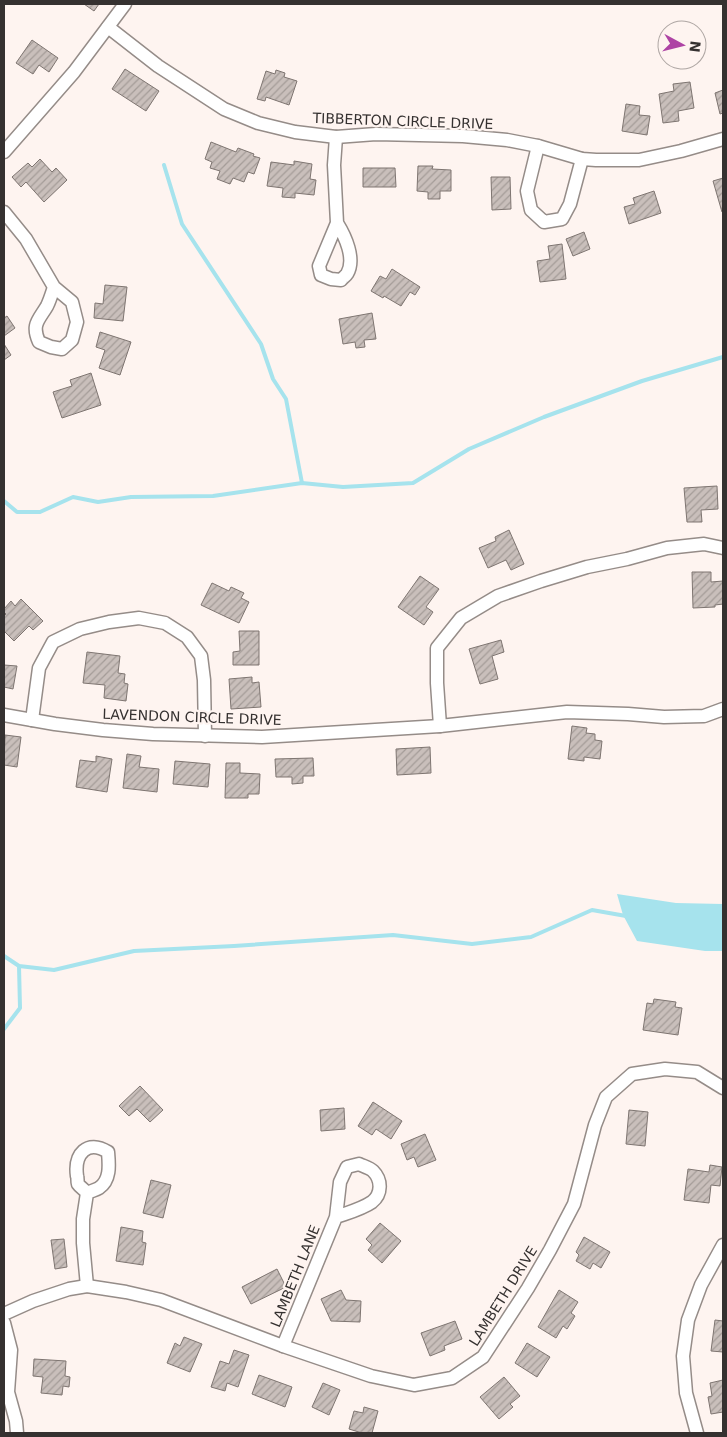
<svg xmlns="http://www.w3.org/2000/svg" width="727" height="1437" font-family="'DejaVu Sans',sans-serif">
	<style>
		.water { fill: #a6e3ed }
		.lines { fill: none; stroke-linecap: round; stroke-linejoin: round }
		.stream { stroke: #a6e3ed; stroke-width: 4 }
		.building { fill: url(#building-hatch); stroke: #7e7571 }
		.minor-casing { stroke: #958c88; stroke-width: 15 }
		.minor { stroke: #fff; stroke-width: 12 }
		.labels { text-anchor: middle; stroke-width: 4.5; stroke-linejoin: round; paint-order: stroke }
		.street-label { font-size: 14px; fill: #353130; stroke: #fef4f0 }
	</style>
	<defs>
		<pattern id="building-hatch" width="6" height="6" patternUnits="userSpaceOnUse" patternTransform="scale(1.25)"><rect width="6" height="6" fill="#c9bfbb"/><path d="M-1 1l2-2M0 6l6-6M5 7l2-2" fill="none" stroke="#a49c98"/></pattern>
	</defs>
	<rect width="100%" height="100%" fill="#fef4f0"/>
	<path class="water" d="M 617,894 L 676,903 L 723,904 L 723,951 L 705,951 L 637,941 L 623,915 Z"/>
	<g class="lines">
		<g class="stream">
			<path d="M 164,165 L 182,224 L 261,344 L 273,379 L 286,399 L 302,483"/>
			<path d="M 4,501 L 17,512 L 40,512 L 73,497 L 98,502 L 131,497 L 213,496 L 302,483 L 343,487 L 413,483 L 469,449 L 544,417 L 642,381 L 723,357"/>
			<path d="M 4,956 L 19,966 L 54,970 L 134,951 L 234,946 L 393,935 L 472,944 L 531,937 L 592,910 L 626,916"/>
			<path d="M 4,1029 L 20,1008 L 19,966"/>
		</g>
	</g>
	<g class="building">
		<path d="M 84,4 L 99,4 L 94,11 Z"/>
		<path d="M 32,40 L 58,58 L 49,72 L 39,65 L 33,74 L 16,63 Z"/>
		<path d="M 125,69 L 159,91 L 146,111 L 112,89 Z"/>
		<path d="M 276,70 L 285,73 L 284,77 L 297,81 L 289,105 L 266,97 L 265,101 L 257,99 L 266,71 L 275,74 Z"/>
		<path d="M 690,82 L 694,108 L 678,111 L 679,121 L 663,123 L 659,94 L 674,91 L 673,84 Z"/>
		<path d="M 723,90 L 723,113 L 720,114 L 715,93 Z"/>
		<path d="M 626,104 L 640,106 L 639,115 L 650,116 L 647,135 L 622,131 Z"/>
		<path d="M 211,142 L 236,152 L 238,148 L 254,154 L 253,156 L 260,158 L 254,174 L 248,172 L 244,182 L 233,178 L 230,184 L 217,179 L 220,171 L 210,168 L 212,162 L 205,159 Z"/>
		<path d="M 40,159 L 52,172 L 56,168 L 67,180 L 44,202 L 26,182 L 21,187 L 12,177 L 28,163 L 32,167 Z"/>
		<path d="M 294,161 L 312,164 L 310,179 L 316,180 L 314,195 L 295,193 L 295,198 L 282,197 L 283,188 L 267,186 L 271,162 L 294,165 Z"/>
		<path d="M 418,166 L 433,166 L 432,169 L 451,170 L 451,191 L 440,191 L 440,199 L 428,199 L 428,192 L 417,191 Z"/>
		<path d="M 363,168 L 395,168 L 396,187 L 363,187 Z"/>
		<path d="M 491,177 L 510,177 L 511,209 L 492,210 Z"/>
		<path d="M 723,178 L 723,212 L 722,212 L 713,181 Z"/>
		<path d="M 654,191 L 661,213 L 629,224 L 624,207 L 635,204 L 633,198 Z"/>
		<path d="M 584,232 L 590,249 L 573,256 L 566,239 Z"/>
		<path d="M 562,244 L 566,279 L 540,282 L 537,261 L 550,259 L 548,246 Z"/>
		<path d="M 392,269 L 420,287 L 415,295 L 410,292 L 401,306 L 384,296 L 383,298 L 371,291 L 380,276 L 386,279 Z"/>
		<path d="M 105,285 L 127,287 L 123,321 L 94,318 L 95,303 L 103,304 Z"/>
		<path d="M 372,313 L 376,339 L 364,340 L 365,347 L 356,348 L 355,342 L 343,344 L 339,319 Z"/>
		<path d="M 7,316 L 15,328 L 4,336 L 4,318 Z"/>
		<path d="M 100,332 L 131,342 L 120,375 L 99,368 L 105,350 L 96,347 Z"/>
		<path d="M 4,344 L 11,355 L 4,360 Z"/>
		<path d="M 91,373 L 101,405 L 62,418 L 53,392 L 72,386 L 70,380 Z"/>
		<path d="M 717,486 L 718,509 L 701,510 L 702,522 L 687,522 L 684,488 Z"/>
		<path d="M 509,530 L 524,564 L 511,570 L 506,560 L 488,568 L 479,548 L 496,541 L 495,537 Z"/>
		<path d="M 692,572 L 711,572 L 711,582 L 723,581 L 723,604 L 715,605 L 715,607 L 693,608 Z"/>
		<path d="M 420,576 L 439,589 L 426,607 L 433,612 L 424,625 L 398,607 Z"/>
		<path d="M 212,583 L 229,591 L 231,587 L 244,593 L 241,598 L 249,602 L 239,623 L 201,605 Z"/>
		<path d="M 21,599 L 43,621 L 33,630 L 29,626 L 14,641 L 4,631 L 4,616 L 6,614 L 4,612 L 4,609 L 11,601 L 15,606 Z"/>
		<path d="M 239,631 L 259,631 L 259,665 L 233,665 L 233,652 L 240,651 Z"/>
		<path d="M 501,640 L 504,652 L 492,656 L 498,679 L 480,684 L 469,649 Z"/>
		<path d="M 87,652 L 120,656 L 118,673 L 125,674 L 124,683 L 128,684 L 126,701 L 104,698 L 105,685 L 83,683 Z"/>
		<path d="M 4,665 L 17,666 L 13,689 L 4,687 Z"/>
		<path d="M 252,677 L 252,683 L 259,682 L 261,707 L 231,709 L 229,679 Z"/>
		<path d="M 572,726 L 587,728 L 586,733 L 595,734 L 595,740 L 602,741 L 600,759 L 584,757 L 584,761 L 568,759 Z"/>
		<path d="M 5,735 L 21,737 L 17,767 L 4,765 Z"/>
		<path d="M 430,747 L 431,773 L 397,775 L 396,749 Z"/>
		<path d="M 127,754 L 141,756 L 139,767 L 159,769 L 157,792 L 123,788 Z"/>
		<path d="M 96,756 L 112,759 L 107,792 L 76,787 L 80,760 L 96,762 Z"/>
		<path d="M 313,758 L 314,776 L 303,776 L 303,783 L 292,784 L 292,777 L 276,777 L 275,759 Z"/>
		<path d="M 175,761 L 210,764 L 208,787 L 173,784 Z"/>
		<path d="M 226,763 L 240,763 L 240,773 L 260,774 L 259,794 L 248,794 L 248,798 L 225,798 Z"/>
		<path d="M 654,999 L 676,1002 L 675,1007 L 682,1008 L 678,1035 L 643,1030 L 647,1003 L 653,1004 Z"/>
		<path d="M 140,1086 L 163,1110 L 150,1122 L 137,1109 L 129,1116 L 119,1106 Z"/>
		<path d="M 373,1102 L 402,1121 L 391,1139 L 376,1129 L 372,1135 L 358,1126 Z"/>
		<path d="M 344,1108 L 345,1129 L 321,1131 L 320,1110 Z"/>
		<path d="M 629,1110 L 648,1112 L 645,1146 L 626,1144 Z"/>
		<path d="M 425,1134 L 436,1160 L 418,1167 L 414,1157 L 407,1160 L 401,1144 Z"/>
		<path d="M 710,1165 L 722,1167 L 720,1186 L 711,1185 L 709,1203 L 684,1200 L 688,1169 L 709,1172 Z"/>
		<path d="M 151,1180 L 171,1185 L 163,1218 L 143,1213 Z"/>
		<path d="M 380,1223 L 401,1241 L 382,1263 L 368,1250 L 372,1245 L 366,1239 Z"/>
		<path d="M 121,1227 L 143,1231 L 142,1242 L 146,1243 L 143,1265 L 116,1261 Z"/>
		<path d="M 584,1237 L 610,1252 L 601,1268 L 593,1263 L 590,1269 L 576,1261 L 579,1255 L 576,1252 Z"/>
		<path d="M 64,1239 L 67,1267 L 55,1269 L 51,1240 Z"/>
		<path d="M 277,1269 L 286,1287 L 251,1304 L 242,1287 Z"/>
		<path d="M 341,1290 L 346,1300 L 361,1301 L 360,1322 L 331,1321 L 321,1299 Z"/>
		<path d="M 559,1290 L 578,1302 L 571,1313 L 575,1316 L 567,1329 L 563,1326 L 556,1338 L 538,1327 Z"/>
		<path d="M 715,1320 L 723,1321 L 723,1352 L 711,1351 Z"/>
		<path d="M 455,1321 L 462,1339 L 444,1346 L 445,1350 L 430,1356 L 421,1333 Z"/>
		<path d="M 184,1337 L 202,1344 L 190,1372 L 167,1363 L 175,1343 L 180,1346 Z"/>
		<path d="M 527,1343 L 550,1357 L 537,1377 L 515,1363 Z"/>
		<path d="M 234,1350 L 249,1355 L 238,1387 L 227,1383 L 225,1391 L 211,1387 L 220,1361 L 229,1364 Z"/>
		<path d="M 34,1359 L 66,1361 L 65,1376 L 70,1377 L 69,1387 L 63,1386 L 62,1395 L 41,1393 L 43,1377 L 33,1376 Z"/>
		<path d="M 259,1375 L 292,1387 L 285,1407 L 252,1394 Z"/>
		<path d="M 504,1377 L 520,1396 L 510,1404 L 513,1407 L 499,1419 L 480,1397 Z"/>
		<path d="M 723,1380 L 723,1412 L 711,1414 L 708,1397 L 712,1396 L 710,1383 Z"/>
		<path d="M 323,1383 L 340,1390 L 329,1415 L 312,1407 Z"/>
		<path d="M 364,1407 L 378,1411 L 372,1433 L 362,1433 L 349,1429 L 354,1411 L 363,1413 Z"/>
	</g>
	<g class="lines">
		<defs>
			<g id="minor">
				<path d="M 108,27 L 158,66 L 224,109 L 258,123 L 295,132 L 336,137 L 376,134 L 463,136 L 507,140 L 538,146 L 582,159 L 596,160 L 639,160 L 681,151 L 723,139"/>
				<path d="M 336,137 L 334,165 L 337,223 L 319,266 L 321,275 L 331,279 L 341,280 C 341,279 347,275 347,274 C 356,259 345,236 337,223"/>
				<path d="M 538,146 L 527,191 L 531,210 L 544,222 L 562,219 L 570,204 L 582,159"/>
				<path d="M 4,152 L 74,72 L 125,4"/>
				<path d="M 4,212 L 26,239 L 54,287 L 72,302 L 77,322 L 72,340 L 62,349 L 51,347 L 39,342 C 31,324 39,320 47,306 C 50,300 52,293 54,287"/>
				<path d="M 4,715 L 55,724 L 103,730 L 153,734 L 262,737 L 440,726 L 567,712 L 628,714 L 664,717 L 704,716 L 723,709"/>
				<path d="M 32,720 L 39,668 L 53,642 L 80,629 L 109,622 L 139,618 L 165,623 L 187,637 L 201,656 L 204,680 L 205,736"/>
				<path d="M 440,726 L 437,683 L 437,648 L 461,618 L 498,596 L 541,581 L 587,567 L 627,559 L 667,548 L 704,544 L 723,548"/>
				<path d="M 87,1286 L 83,1243 L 83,1219 L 87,1193 C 91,1191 96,1190 99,1188 C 111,1180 109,1164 108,1152 C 87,1139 74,1154 77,1176 C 78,1178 77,1181 78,1184 C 80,1187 85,1190 87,1193"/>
				<path d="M 4,1314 L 33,1301 L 69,1289 L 87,1286 L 126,1292 L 161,1300 L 283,1346 L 371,1376 L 414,1385 L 452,1378 L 483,1357 L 528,1288 L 550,1250 L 574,1204 L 595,1125 L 606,1097 L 632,1074 L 665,1069 L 697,1072 L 723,1088"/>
				<path d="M 4,1323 L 11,1350 L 8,1392 L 16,1421 L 17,1433"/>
				<path d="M 283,1346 L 336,1217 C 347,1213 362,1209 372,1202 C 382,1194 382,1180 373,1171 C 370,1168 363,1166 359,1164 L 347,1167 L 340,1182 L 336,1217"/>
				<path d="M 697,1433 L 686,1393 L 683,1356 L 688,1320 L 701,1285 L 723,1245"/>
			</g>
		</defs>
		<use href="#minor" class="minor-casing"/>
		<use href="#minor" class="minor"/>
	</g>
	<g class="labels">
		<g class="street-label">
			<text transform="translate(403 121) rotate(2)" y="5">TIBBERTON CIRCLE DRIVE</text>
			<text transform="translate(192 717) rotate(2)" y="5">LAVENDON CIRCLE DRIVE</text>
			<text transform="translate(295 1276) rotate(-68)" y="5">LAMBETH LANE</text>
			<text transform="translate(503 1296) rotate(-58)" y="5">LAMBETH DRIVE</text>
		</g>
	</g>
	<rect width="727" height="1437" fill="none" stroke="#353130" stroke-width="10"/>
	<g transform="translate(682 45) rotate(97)"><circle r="24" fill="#fef4f0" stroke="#aea6a3"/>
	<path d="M0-4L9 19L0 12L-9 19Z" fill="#ae43a4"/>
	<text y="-8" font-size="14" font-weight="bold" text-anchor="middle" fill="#353130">N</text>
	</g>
</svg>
